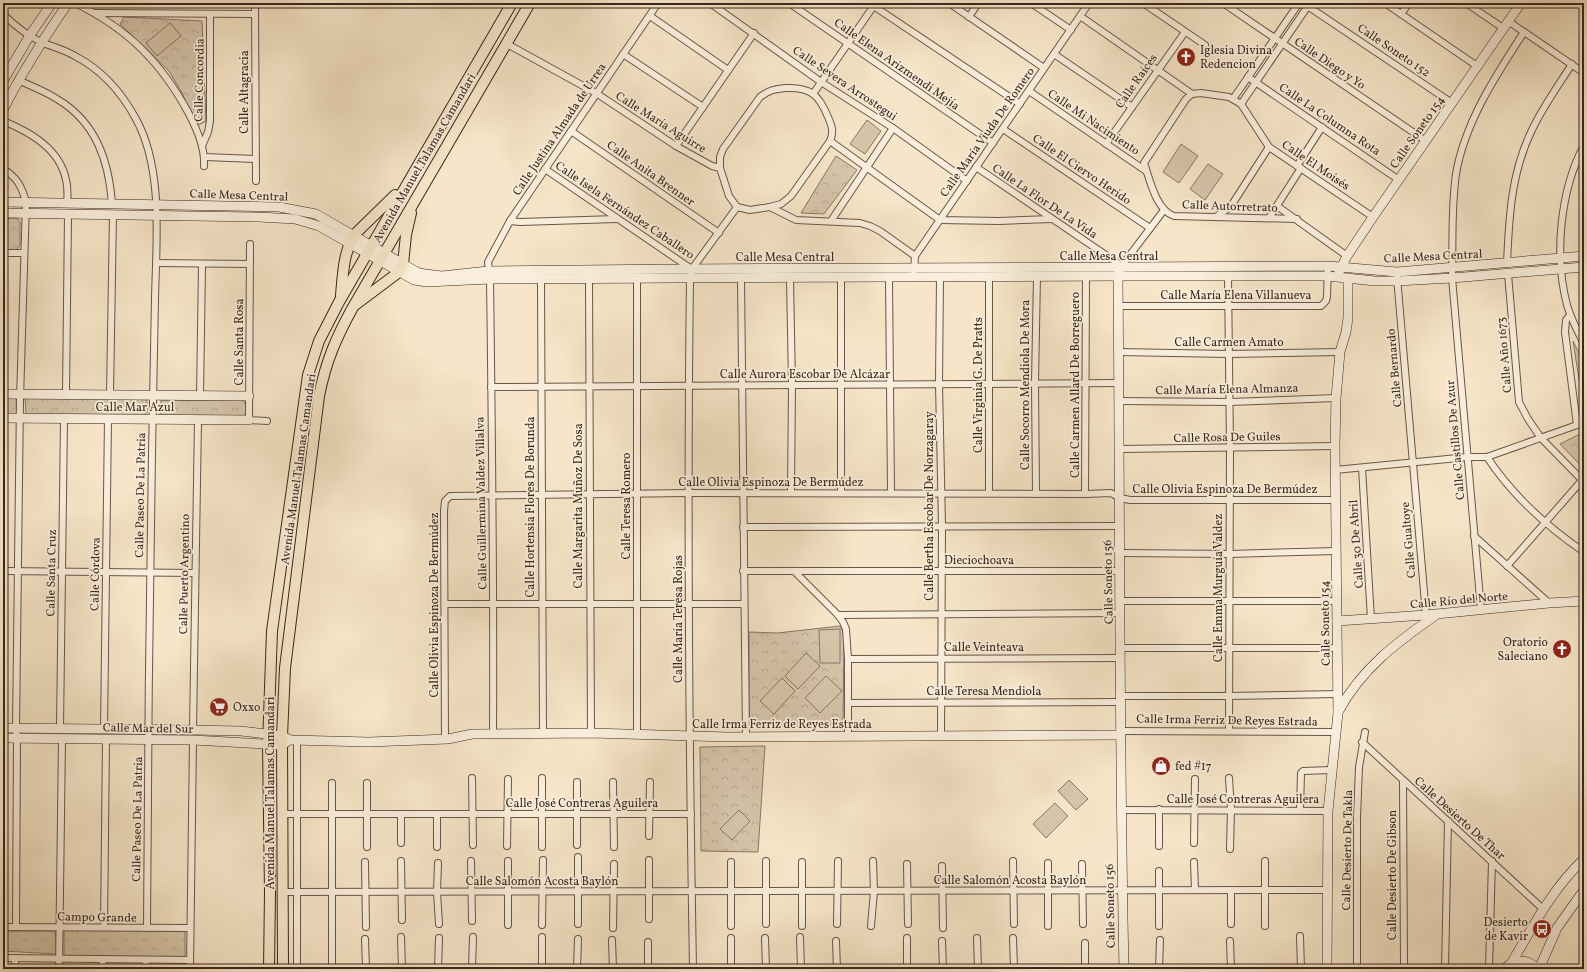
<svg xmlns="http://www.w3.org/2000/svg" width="1587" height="972" font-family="Vollkorn,serif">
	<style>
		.forest { fill: url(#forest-crowns); stroke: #877664 }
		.garden { fill: #d6c5ab; stroke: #877664 }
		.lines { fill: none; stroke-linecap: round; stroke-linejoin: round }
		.street-casing { stroke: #685648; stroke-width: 8 }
		.secondary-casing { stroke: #38271d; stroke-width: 10 }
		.primary-casing { stroke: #38271d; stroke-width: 12 }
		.street { stroke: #f9eedb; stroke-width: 6 }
		.secondary { stroke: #f9eedb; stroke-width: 9 }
		.primary { stroke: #f6e5c8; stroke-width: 10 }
		.labels { text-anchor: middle; stroke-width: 3.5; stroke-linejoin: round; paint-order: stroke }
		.poi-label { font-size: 12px; fill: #38271d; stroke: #f9eedb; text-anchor: start }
		.street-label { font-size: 12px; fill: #38271d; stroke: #f9eedb }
	</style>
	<defs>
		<pattern id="forest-crowns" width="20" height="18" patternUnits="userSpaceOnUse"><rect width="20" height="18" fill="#d6c5ab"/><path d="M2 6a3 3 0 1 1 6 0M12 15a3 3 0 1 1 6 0" fill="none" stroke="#b8a993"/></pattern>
	</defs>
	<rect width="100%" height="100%" fill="#f6e5c8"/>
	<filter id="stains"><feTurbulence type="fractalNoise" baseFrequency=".005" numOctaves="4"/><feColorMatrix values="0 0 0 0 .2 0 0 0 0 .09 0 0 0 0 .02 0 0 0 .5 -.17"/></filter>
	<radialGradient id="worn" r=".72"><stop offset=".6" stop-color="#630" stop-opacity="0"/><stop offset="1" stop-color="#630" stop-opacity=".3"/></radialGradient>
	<g class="forest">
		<path d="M 124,17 L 202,21 L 206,121 L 197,126 L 182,93 L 169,71 L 120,24 Z"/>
		<path d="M 836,156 L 857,170 L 824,214 L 801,213 Z"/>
		<path d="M 14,218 L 18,219 L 20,222 L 20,246 L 15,251 L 3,251 L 3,219 Z"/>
		<path d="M 1573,341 L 1584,363 L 1584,411 Z"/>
		<path d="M 3,396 L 16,398 L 17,415 L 3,415 Z"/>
		<path d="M 25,398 L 144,398 L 147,401 L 148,412 L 142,416 L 26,414 Z"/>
		<path d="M 161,400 L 243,400 C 247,405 248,412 243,417 L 160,415 Z"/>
		<path d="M 1584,432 L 1584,469 L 1560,444 Z"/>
		<path d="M 840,626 L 844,634 L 843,727 L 749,726 L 749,632 L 777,633 Z"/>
		<path d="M 765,746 L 758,852 L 701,851 L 700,747 Z"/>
		<path d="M 64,929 L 185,930 L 185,958 L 64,957 Z"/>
		<path d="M 3,931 L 55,931 L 57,954 L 3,951 Z"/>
	</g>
	<g class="garden">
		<path d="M 170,23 L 181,36 L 157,56 L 146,43 Z"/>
		<path d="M 867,120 L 881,131 L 865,154 L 850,144 Z"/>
		<path d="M 1181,144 L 1198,156 L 1179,183 L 1163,172 Z"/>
		<path d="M 1208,164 L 1223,174 L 1205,200 L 1190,189 Z"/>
		<path d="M 840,629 L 840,663 L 820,663 L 819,630 Z"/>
		<path d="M 806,653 L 820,666 L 798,689 L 785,676 Z"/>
		<path d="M 826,676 L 842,691 L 820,713 L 805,698 Z"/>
		<path d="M 782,678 L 795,691 L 774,714 L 760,701 Z"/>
		<path d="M 1069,780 L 1088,799 L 1076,810 L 1058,791 Z"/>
		<path d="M 1055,803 L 1068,816 L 1046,838 L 1033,824 Z"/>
		<path d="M 739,810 L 750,821 L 732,840 L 720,829 Z"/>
	</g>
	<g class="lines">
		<defs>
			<g id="street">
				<path d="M 75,3 C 128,29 161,62 189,114 C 197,130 205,147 204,166"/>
				<path d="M 255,3 L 256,181"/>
				<path d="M 710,3 L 821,82 L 893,128 L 967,181"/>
				<path d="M 789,3 L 993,143"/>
				<path d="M 869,3 L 1020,104"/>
				<path d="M 949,3 L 1044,68"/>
				<path d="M 1031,3 L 1071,30"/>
				<path d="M 1143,3 L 1205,45"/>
				<path d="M 1223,3 L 1426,141"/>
				<path d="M 1303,3 L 1452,103"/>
				<path d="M 1385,3 L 1477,66"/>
				<path d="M 1466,3 L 1503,28"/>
				<path d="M 1579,3 L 1584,6"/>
				<path d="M 95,13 L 255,14"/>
				<path d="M 3,14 C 14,25 28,36 43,43 C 54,47 65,50 75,56 C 102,70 122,93 136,119 C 164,170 156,243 155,299 C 154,350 153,401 152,453 C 149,611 148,770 147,928"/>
				<path d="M 1401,14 L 1409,3"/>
				<path d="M 650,16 L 728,70"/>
				<path d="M 1080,16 L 1192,94 L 1201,93 L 1229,97 L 1241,104 L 1269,147 L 1373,217"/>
				<path d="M 969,17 L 978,3"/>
				<path d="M 1508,21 L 1584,73"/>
				<path d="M 507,44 L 596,93 L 676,146 L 712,166 L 720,168 L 729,196 L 737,207"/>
				<path d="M 623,54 L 703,107"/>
				<path d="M 1054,54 L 1132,107"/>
				<path d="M 1248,77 L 1399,180"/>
				<path d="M 18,80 C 31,86 45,91 57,99 C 96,122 109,161 112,204"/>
				<path d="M 1029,91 L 1146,171"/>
				<path d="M 813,94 L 875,4"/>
				<path d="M 1192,94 L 1186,99 L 1144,163 C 1150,180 1156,210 1174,216 L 1297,219"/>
				<path d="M 1233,99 L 1299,3"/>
				<path d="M 1241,104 L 1310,3"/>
				<path d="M 3,121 C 40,136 72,158 67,203"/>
				<path d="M 1003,129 L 1150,228"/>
				<path d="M 571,131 L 719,233"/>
				<path d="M 830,141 L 940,220 L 999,221 L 1052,219"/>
				<path d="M 1106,144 L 1185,32"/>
				<path d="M 1584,145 C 1560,191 1554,255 1567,305 C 1571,319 1578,332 1584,344"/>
				<path d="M 202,146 L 208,132 L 210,121 L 210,14"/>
				<path d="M 676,146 L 754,33"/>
				<path d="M 205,157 L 255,159"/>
				<path d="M 1297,166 L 1322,127"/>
				<path d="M 976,167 L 1122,266"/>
				<path d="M 720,168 L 720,157 L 723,149 L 760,97 C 769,90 775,89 786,88 C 811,87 819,95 828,117 C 832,126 834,132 830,141 L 791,196 L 781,204 L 770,207"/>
				<path d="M 3,169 C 17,177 22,187 26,202 L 20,399 L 16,728 L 17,738 L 16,927"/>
				<path d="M 545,169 L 690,268"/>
				<path d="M 1277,206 L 1347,256"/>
				<path d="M 737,207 L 750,210 L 770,207 L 796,220 L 860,223 L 870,226 L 880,231 L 915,256"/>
				<path d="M 1216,217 L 1231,206 L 1269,147"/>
				<path d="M 1269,218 L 1301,168"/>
				<path d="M 510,221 L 520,222 L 617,219"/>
				<path d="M 831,221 L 893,128"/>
				<path d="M 250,244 L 249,420 L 267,421"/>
				<path d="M 3,253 L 23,253"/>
				<path d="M 156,263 L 250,264"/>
				<path d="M 1507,263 C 1509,218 1511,174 1531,132 C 1542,108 1558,86 1572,64"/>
				<path d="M 1120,268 L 1164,210"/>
				<path d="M 914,271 L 915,256 L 1089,3"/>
				<path d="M 1508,274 L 1519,402 L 1528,419 L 1541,438 L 1584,482"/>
				<path d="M 889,277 L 891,493"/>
				<path d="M 940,277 L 939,384 L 942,526 L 941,735"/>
				<path d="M 989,277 L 989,493"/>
				<path d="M 1228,277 L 1230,447 L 1229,731"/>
				<path d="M 1397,277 L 1426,615"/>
				<path d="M 589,278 L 591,733"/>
				<path d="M 637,278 L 637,734"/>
				<path d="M 741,278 L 746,737"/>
				<path d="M 790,278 L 792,385 L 791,493"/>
				<path d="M 541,279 L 543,734"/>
				<path d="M 1118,306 L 1321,306 L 1326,301 L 1327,297 L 1328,266"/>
				<path d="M 1118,352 L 1229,354 L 1340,352"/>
				<path d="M 491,387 L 1119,383"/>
				<path d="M 66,394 L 68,214"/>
				<path d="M 110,395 L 113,215"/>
				<path d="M 200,396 L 202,265"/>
				<path d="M 1119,401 L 1229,402 L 1336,398"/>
				<path d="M 1119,449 L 1335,446"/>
				<path d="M 1487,457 C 1512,495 1546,526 1584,552"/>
				<path d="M 1362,468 L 1371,619"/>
				<path d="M 1335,470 L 1468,457 L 1487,457 L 1577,425 L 1565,332 L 1566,320 L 1570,315"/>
				<path d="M 841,493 L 841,277"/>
				<path d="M 1036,494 L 1035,383 L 1037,276"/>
				<path d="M 1085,494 L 1086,276"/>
				<path d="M 743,527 L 1119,526"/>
				<path d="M 1474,536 L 1549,603"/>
				<path d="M 1120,553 L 1230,554 L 1336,551"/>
				<path d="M 1507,566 L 1584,478"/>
				<path d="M 3,571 L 195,573"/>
				<path d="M 743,571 L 1120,571"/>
				<path d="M 794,571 L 838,615 L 843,622 L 846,629 L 848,659 L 848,737"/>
				<path d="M 1120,601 L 1337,601"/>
				<path d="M 445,604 L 743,604"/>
				<path d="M 1481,610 L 1452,278 C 1453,243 1451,209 1456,174 C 1465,122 1496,75 1524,32"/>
				<path d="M 838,615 L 1120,613"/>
				<path d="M 1121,648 L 1337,648"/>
				<path d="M 848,659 L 1121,658"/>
				<path d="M 1120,696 L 1229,696 L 1338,694"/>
				<path d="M 848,703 L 1120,702"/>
				<path d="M 60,728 L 64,418"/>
				<path d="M 104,729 L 108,419"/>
				<path d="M 193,730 L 198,420"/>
				<path d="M 1120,731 L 1335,732"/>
				<path d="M 493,734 C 494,582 492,431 490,279 L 488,262 L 510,221 L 658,3"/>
				<path d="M 445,739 L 444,511 L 445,501 L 450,496 L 689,493 L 1085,494 L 1111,493 L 1120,498 L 1130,500 L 1335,500"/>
				<path d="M 1362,742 L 1543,909"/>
				<path d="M 472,778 L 473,845"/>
				<path d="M 542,778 L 542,847"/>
				<path d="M 1229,778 L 1231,810 L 1230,849"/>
				<path d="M 1403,781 L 1404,969"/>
				<path d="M 577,782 L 577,845"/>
				<path d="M 613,782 L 614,847"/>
				<path d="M 367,783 L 367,847"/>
				<path d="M 1159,809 L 1159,846"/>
				<path d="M 1121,810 L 1328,811"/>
				<path d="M 1300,810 L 1301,773 L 1303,771 L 1331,770"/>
				<path d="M 282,814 L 691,814"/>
				<path d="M 401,814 L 401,843"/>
				<path d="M 649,836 L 650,782"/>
				<path d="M 1194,843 L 1195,779"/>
				<path d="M 507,846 L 508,779"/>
				<path d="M 437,847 L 437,814"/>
				<path d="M 578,857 L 578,924"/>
				<path d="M 649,860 L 649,919"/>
				<path d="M 401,861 L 402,920"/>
				<path d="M 471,861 L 472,921"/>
				<path d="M 1013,861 L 1014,924"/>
				<path d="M 365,862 L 366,927"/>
				<path d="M 731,862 L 731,926"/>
				<path d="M 802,862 L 802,926"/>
				<path d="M 1194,862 L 1195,890"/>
				<path d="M 438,863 L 437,892 L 439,924"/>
				<path d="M 1048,863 L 1048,926"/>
				<path d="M 907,864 L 908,924"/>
				<path d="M 1082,864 L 1083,924"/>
				<path d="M 942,866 L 943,928"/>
				<path d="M 1159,871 L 1159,926"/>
				<path d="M 283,892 L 1328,890"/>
				<path d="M 766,924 L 766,861"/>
				<path d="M 837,924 L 838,861"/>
				<path d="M 1231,924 L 1231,890"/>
				<path d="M 508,925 L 508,861"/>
				<path d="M 542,925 L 543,860"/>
				<path d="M 871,926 L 874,891 L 873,861"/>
				<path d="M 1265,926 L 1265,861"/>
				<path d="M 3,927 L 190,928"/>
				<path d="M 104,927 L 106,739"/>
				<path d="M 613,928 L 614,864"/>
				<path d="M 1300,936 L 1301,969"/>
				<path d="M 401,937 L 402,969"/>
				<path d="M 542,937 L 542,969"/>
				<path d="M 800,937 L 801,969"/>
				<path d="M 731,938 L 731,969"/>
				<path d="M 765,938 L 766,969"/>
				<path d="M 977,938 L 978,969"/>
				<path d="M 1013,938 L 1014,969"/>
				<path d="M 365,939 L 366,969"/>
				<path d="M 612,940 L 613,969"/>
				<path d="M 836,941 L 837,969"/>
				<path d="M 942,941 L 943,969"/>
				<path d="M 1230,941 L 1231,969"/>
				<path d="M 3,958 L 190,960"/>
				<path d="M 15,969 L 15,958"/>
				<path d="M 59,969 L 62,738"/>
				<path d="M 102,969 L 103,959"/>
				<path d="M 146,969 L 146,960"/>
				<path d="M 190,969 L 193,740"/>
				<path d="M 297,969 L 297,740"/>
				<path d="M 332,969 L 332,783"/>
				<path d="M 438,969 L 439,938"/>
				<path d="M 472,969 L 473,937"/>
				<path d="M 577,969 L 578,939"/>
				<path d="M 648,969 L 648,942"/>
				<path d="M 693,969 C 689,739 687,508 690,278 L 692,269 L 737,207"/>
				<path d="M 907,969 L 907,938"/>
				<path d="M 1085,969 L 1085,943"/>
				<path d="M 1159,969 L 1160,940"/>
				<path d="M 1357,969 L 1357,817 L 1359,767 L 1365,732"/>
				<path d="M 1445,969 L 1448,821"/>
				<path d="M 1489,969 L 1492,861"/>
			</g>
			<g id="secondary">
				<path d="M 3,81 L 30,35 L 52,3"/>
				<path d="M 3,110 C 22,72 44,38 68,3"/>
				<path d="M 3,202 L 279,207 L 316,214 L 417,272 L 425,274 L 442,276 L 488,271 L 676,269 L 1328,266 L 1397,272 L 1584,256"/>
				<path d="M 3,213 L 259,217 L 295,219 L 319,226 L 414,280 L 427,282 L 490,279 L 674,278 L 1118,276 L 1327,276 L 1375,281 L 1397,281 L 1452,278 L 1584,267"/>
				<path d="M 1119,271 L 1118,276 C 1120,507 1119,738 1124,969"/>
				<path d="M 1339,272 L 1347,256 L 1373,217 L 1521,3"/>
				<path d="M 3,394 L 249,396"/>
				<path d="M 3,418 L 249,420"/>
				<path d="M 1337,621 L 1426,615 L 1549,603 L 1584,601"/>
				<path d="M 1338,712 C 1362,668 1396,643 1436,615"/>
				<path d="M 3,728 L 193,730 L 241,731 L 282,736 L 291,740 L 369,742 L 448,739 L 472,734 L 591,733 L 728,737 L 1120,735"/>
				<path d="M 3,738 L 193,740 L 282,745 L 288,741"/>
				<path d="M 1512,962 C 1533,926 1553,888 1584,859"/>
				<path d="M 1327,969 L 1328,811 L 1338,713 L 1335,446 L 1336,398 L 1340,352 L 1346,332 L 1348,318 L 1348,278"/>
				<path d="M 1504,969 C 1514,959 1528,958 1537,969"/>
				<path d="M 1539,969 L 1557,928 L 1584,890"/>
			</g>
			<g id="primary">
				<path d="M 341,295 C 343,275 343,254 354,235 L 395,195"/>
				<path d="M 355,305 L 399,272 L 403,264 L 406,235 L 411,213"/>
				<path d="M 269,969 L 270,892 L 268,745 L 272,631 L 308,375 L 319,341 L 339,302 L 512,3"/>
				<path d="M 283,969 L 282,736 L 285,668 L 319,396 C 326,361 336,338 353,307 L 530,3"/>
			</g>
		</defs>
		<use href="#street" class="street-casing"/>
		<use href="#secondary" class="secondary-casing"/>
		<use href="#primary" class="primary-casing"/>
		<use href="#street" class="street"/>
		<use href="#secondary" class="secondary"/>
		<use href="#primary" class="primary"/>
	</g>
	<defs>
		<symbol id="church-disc" viewBox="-11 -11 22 22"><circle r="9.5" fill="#8f2418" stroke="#f9eedb"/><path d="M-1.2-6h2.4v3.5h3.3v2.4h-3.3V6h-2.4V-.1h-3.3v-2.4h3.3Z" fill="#fff"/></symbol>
		<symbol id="supermarket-disc" viewBox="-11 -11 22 22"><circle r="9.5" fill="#8f2418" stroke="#f9eedb"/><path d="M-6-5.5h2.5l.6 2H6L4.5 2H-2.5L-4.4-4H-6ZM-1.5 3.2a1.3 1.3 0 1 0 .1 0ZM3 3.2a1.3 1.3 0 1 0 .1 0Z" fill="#fff"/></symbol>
		<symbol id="shop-disc" viewBox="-11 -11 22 22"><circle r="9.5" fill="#8f2418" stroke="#f9eedb"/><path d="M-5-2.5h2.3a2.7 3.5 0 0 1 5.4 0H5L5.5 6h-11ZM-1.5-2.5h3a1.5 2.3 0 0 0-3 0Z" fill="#fff"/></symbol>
		<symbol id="bus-disc" viewBox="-11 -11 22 22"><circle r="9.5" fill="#8f2418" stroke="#f9eedb"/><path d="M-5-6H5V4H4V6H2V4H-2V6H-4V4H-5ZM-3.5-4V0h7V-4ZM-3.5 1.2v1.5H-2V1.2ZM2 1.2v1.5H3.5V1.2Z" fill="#fff"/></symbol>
	</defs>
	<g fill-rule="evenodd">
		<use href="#church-disc" x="1175" y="46" width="22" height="22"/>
		<use href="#church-disc" x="1551" y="638" width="22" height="22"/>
		<use href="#supermarket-disc" x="208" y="696" width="22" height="22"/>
		<use href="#shop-disc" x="1150" y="755" width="22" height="22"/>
		<use href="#bus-disc" x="1531" y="918" width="22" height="22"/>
	</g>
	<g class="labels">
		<g class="poi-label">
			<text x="1200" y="54">Iglesia Divina<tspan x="1200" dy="14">Redencion</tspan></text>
			<text x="1548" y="646" text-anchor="end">Oratorio<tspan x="1548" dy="14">Saleciano</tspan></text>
			<text x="233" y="711">Oxxo</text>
			<text x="1175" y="770">fed #17</text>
			<text x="1528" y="926" text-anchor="end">Desierto<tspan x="1528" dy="14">de Kavir</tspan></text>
		</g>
		<g class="street-label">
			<text transform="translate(1394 50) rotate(34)" y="4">Calle Soneto 152</text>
			<text transform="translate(1330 63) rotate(34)" y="4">Calle Diego y Yo</text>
			<text transform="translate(897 64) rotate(35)" y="4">Calle Elena Arizmendi Mejía</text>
			<text transform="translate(199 80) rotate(-89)" y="4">Calle Concordia</text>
			<text transform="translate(1136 81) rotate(-55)" y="4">Calle Raíces</text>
			<text transform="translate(845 83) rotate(34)" y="4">Calle Severa Arrostegui</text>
			<text transform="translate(244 92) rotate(-90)" y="4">Calle Altagracia</text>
			<text transform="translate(1330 119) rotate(34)" y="4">Calle La Columna Rota</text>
			<text transform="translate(661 122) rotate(32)" y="4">Calle María Aguirre</text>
			<text transform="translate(1094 122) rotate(34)" y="4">Calle Mi Nacimiento</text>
			<text transform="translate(559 129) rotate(-56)" y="4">Calle Justina Almada de Urrea</text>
			<text transform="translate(987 132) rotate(-55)" y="4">Calle María Viuda De Romero</text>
			<text transform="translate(1417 132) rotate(-55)" y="4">Calle Soneto 154</text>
			<text transform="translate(424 158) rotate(-60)" y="4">Avenida Manuel Talamas Camandari</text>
			<text transform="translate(1316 165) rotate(34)" y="4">Calle El Moisés</text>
			<text transform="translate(1082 169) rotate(34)" y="4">Calle El Ciervo Herido</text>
			<text transform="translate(651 173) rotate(35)" y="4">Calle Anita Brenner</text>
			<text transform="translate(239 195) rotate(2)" y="4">Calle Mesa Central</text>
			<text transform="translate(1045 201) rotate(34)" y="4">Calle La Flor De La Vida</text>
			<text transform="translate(1230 206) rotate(2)" y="4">Calle Autorretrato</text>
			<text transform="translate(625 210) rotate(34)" y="4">Calle Isela Fernández Caballero</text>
			<text x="1109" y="260">Calle Mesa Central</text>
			<text transform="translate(1433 256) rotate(-3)" y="4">Calle Mesa Central</text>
			<text x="785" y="261">Calle Mesa Central</text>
			<text x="1236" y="299">Calle María Elena Villanueva</text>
			<text transform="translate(239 342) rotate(-90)" y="4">Calle Santa Rosa</text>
			<text x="1229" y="346">Calle Carmen Amato</text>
			<text transform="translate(1504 355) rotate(-95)" y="4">Calle Año 1673</text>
			<text transform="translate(1394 368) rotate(-95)" y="4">Calle Bernardo</text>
			<text x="805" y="378">Calle Aurora Escobar De Alcázar</text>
			<text transform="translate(978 385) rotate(-90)" y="4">Calle Virginia G. De Pratts</text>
			<text transform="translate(1025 385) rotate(-90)" y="4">Calle Socorro Mendiola De Mora</text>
			<text transform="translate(1075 385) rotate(-90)" y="4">Calle Carmen Allard De Borreguero</text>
			<text transform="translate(1227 389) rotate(-1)" y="4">Calle María Elena Almanza</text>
			<text x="135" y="411">Calle Mar Azul</text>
			<text transform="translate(1227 437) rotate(-1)" y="4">Calle Rosa De Guiles</text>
			<text transform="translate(1455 440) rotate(-95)" y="4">Calle Castillos De Azur</text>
			<text transform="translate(298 469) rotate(-82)" y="4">Avenida Manuel Talamas Camandari</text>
			<text x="771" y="486">Calle Olivia Espinoza De Bermúdez</text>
			<text x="1225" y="493">Calle Olivia Espinoza De Bermúdez</text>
			<text transform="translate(140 495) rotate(-89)" y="4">Calle Paseo De La Patria</text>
			<text transform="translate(481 503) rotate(-91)" y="4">Calle Guillermina Valdez Villalva</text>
			<text transform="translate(578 506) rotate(-90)" y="4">Calle Margarita Muñoz De Sosa</text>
			<text transform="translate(626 506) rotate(-90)" y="4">Calle Teresa Romero</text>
			<text transform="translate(929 506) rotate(-90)" y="4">Calle Bertha Escobar De Norzagaray</text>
			<text transform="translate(530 507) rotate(-90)" y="4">Calle Hortensia Flores De Borunda</text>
			<text transform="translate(1408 540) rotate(-95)" y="4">Calle Gualtoye</text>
			<text transform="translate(1356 544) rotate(-94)" y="4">Calle 30 De Abril</text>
			<text x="979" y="564">Dieciochoava</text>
			<text transform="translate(51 573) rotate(-89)" y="4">Calle Santa Cruz</text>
			<text transform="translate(95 574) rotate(-89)" y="4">Calle Córdova</text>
			<text transform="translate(184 574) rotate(-89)" y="4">Calle Puerto Argentino</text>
			<text transform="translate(1108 582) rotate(-91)" y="4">Calle Soneto 156</text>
			<text transform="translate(1218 588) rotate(-90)" y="4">Calle Emma Murguía Valdez</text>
			<text transform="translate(1459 600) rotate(-5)" y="4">Calle Río del Norte</text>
			<text transform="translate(434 605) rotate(-90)" y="4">Calle Olivia Espinoza De Bermúdez</text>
			<text transform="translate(678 619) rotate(-90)" y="4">Calle María Teresa Rojas</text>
			<text transform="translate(1325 623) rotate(-91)" y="4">Calle Soneto 154</text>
			<text x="984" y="651">Calle Veinteava</text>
			<text x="984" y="695">Calle Teresa Mendiola</text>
			<text transform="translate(1227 720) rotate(1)" y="4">Calle Irma Ferriz De Reyes Estrada</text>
			<text x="782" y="728">Calle Irma Ferriz de Reyes Estrada</text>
			<text transform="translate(148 728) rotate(1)" y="4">Calle Mar del Sur</text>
			<text transform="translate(270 793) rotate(-90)" y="4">Avenida Manuel Talamas Camandari</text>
			<text x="1243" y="803">Calle José Contreras Aguilera</text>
			<text x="582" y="807">Calle José Contreras Aguilera</text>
			<text transform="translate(1460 818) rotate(42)" y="4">Calle Desierto De Thar</text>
			<text transform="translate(137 819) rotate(-89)" y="4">Calle Paseo De La Patria</text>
			<text transform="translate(1347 850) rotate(-89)" y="4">Calle Desierto De Takla</text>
			<text transform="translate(1392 875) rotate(-90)" y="4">Calle Desierto De Gibson</text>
			<text x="1010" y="884">Calle Salomón Acosta Baylón</text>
			<text x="542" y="885">Calle Salomón Acosta Baylón</text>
			<text transform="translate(1110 906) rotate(-91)" y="4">Calle Soneto 156</text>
			<text transform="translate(97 917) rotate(1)" y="4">Campo Grande</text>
		</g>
	</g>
	<rect width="1587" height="972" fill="none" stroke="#f6e5c8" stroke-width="16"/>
	<rect x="4" y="4" width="1579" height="964" fill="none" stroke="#38271d" stroke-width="2"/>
	<rect x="8" y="8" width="1571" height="956" fill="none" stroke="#38271d"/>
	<rect width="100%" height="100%" filter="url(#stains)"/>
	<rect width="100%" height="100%" fill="url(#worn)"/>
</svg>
